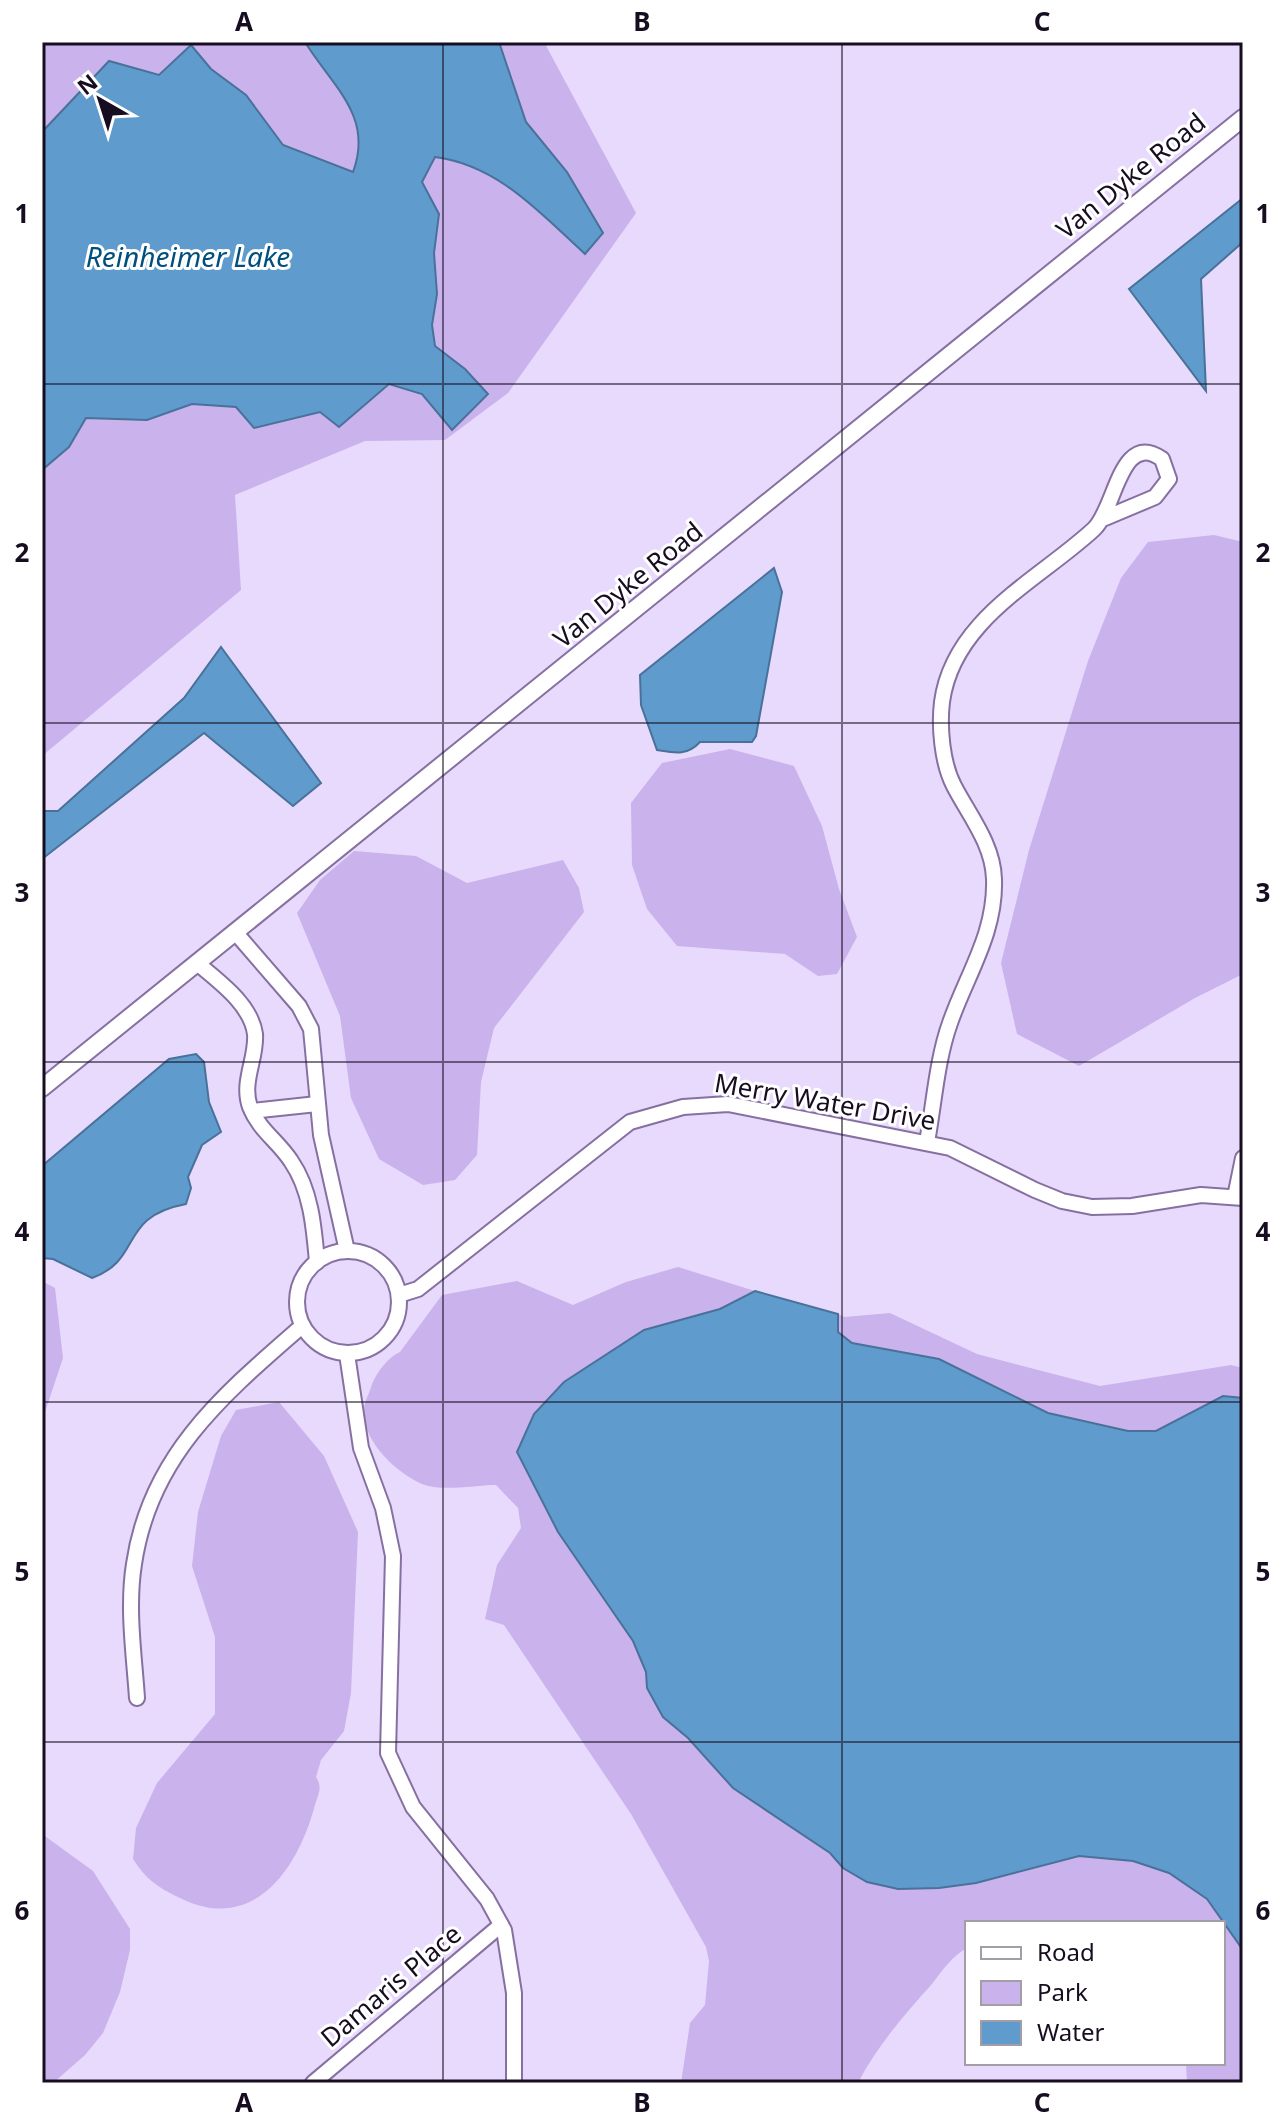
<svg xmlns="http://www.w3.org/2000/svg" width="1285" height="2125" font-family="'Noto Sans',sans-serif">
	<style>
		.green { fill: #cab2ec }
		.water { fill: #5f9ccd; stroke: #497199; stroke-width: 2 }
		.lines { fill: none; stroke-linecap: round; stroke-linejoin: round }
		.minor-casing { stroke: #8670a2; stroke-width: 18 }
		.tertiary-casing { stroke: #8670a2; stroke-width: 20 }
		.minor { stroke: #fff; stroke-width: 14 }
		.tertiary { stroke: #fff; stroke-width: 16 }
		.grid { fill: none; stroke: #160d20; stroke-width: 2; stroke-opacity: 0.55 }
		.labels { text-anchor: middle; stroke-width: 6; stroke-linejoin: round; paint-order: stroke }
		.street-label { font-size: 26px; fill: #160d20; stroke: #fff }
		.water-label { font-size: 28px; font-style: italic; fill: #004f7d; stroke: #fff }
		.neatline { fill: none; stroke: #160d20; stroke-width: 3 }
		.grid-label { font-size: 26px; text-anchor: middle; font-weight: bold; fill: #160d20 }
	</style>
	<rect width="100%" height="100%" fill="#e8dafc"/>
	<g class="green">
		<path d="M 42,42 L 544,42 L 636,213 L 508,393 L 445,440 L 365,441 L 235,495 L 241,590 L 42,756 Z"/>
		<path d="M 1214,535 L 1243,542 L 1243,974 L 1195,998 L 1079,1066 L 1017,1034 L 1001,963 L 1029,850 L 1088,661 L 1121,578 L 1148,542 Z"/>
		<path d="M 730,749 L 794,766 L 822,826 L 839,889 L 857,937 L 837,974 L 818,976 L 785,954 L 677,946 L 647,909 L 632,865 L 631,803 L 662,763 Z"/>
		<path d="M 354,851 L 416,856 L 467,883 L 563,860 L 579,888 L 584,912 L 494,1028 L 481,1082 L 477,1155 L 455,1180 L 423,1185 L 379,1159 L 351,1098 L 340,1016 L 297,913 L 320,880 Z"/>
		<path d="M 678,1267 L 755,1291 L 720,1309 L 644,1330 L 564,1382 L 534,1414 L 517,1452 L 558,1532 L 633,1641 L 647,1672 L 647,1688 L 663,1717 L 688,1738 L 733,1788 L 831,1853 L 843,1868 L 976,1883 L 1079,1856 L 1133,1861 L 1169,1873 L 1186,1884 L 1207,1900 L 1223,1923 L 967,1923 L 967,1948 C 952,1956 942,1971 932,1984 C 904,2015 877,2046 858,2083 L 681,2083 L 690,2023 L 705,2005 L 709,1961 L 706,1947 L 631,1814 L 504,1625 L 485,1619 L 497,1565 L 521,1528 L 518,1508 L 496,1485 C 475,1485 441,1492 422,1484 C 396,1473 360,1439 364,1408 C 365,1400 370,1392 372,1384 C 377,1372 388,1357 400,1352 L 442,1295 L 517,1281 L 573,1305 L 626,1282 Z"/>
		<path d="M 42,1281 L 55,1288 L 63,1358 L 42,1421 Z"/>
		<path d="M 890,1313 L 977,1354 L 1100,1386 L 1231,1365 L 1243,1368 L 1243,1398 L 1223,1396 L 1156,1431 L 1128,1431 L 1048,1413 L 980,1382 L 852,1343 L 838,1332 L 838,1314 L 845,1317 Z"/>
		<path d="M 279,1402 L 324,1456 L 358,1532 L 351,1693 L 344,1731 L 321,1760 L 316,1777 C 323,1788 318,1794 315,1805 C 298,1869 253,1936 178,1897 C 157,1887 146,1879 133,1859 L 136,1828 L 157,1783 L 215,1714 L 215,1637 L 192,1566 L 198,1512 L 221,1436 L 236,1410 Z"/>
		<path d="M 42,1834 L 93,1871 L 130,1929 L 130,1950 L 120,1992 L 103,2033 L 85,2055 L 53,2083 L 42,2083 Z"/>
		<path d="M 1223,1923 L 1243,1950 L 1243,2083 L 1187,2083 L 1186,2063 L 1223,2063 Z"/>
	</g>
	<g class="water">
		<path d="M 305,42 L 499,42 L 526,122 L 567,172 L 603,233 L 585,254 C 540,213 498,165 435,157 L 422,182 L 439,214 L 434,253 L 437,294 L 432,325 L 435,346 L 465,369 L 488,394 L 452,430 L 422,394 L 389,384 L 339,427 L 320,412 L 254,428 L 236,407 L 192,404 L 147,420 L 86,418 L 69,447 L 42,470 L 42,132 L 109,61 L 159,75 L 191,45 L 211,69 L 246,95 L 283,145 L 353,172 C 374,116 332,86 305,42 Z"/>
		<path d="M 1243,198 L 1243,242 L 1201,279 L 1206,391 L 1129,289 Z"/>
		<path d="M 774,568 L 782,592 L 756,736 L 752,742 L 700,742 C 687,756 675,753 657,750 L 641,705 L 640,675 Z"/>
		<path d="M 221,647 L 321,783 L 293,806 L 204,733 L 42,859 L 42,811 L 58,811 L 184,698 Z"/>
		<path d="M 196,1054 L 204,1062 L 209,1102 L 221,1132 L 202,1145 L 188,1177 L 191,1188 L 186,1204 C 117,1217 144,1259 92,1278 L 53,1259 L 42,1258 L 42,1166 L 169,1059 Z"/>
		<path d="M 755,1291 L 838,1314 L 838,1332 L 852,1343 L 939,1359 L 1048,1413 L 1128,1431 L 1156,1431 L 1223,1396 L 1243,1398 L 1243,1950 L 1207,1899 L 1169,1873 L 1133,1861 L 1079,1856 L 976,1883 L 939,1888 L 898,1889 L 867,1882 L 843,1868 L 830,1853 L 733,1788 L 688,1738 L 663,1717 L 647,1688 L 646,1672 L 633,1641 L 558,1532 L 517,1452 L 534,1414 L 564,1382 L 644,1330 L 720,1309 Z"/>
	</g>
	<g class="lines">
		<defs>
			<g id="minor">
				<path d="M 235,932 L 299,1006 L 311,1029 L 321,1135 L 347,1251"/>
				<path d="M 197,963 C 218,981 251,1004 255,1034 C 257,1058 241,1082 250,1107 C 259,1130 278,1141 291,1161 C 311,1190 314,1227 317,1262"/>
				<path d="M 252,1111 L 317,1104"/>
				<path d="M 927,1142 C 934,1104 937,1059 950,1023 C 967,974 996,933 994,879 C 993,844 969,815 954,786 C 942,763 939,727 942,702 C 953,619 1039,580 1094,529 C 1116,508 1120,430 1162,459 L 1169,479 L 1155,497 L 1105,518"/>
				<path d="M 1235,1197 L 1243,1158"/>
				<circle cx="348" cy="1302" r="51"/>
				<path d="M 399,1295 L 418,1289 L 630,1122 L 683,1107 L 728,1104 L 950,1148 L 1035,1190 L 1062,1201 L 1092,1207 L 1132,1206 L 1201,1195 L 1243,1198"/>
				<path d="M 347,1354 L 361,1448 L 383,1508 L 393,1556 L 388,1753 L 413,1807 L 487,1899 L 504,1930 L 514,1993 L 514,2083"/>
				<path d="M 137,1698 C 134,1654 127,1608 134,1564 C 150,1455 224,1394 302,1326"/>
				<path d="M 313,2083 L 501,1925"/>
			</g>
			<path id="tertiary" d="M 42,1088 L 1243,118"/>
		</defs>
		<use href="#minor" class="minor-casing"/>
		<use href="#tertiary" class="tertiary-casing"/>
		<use href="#minor" class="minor"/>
		<use href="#tertiary" class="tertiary"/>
	</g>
	<path class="grid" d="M 443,42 L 443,2083M 842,42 L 842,2083M 42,384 L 1243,384M 42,723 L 1243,723M 42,1062 L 1243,1062M 42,1402 L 1243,1402M 42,1742 L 1243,1742"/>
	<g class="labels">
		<g class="street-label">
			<text transform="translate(1131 176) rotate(-39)" y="9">Van Dyke Road</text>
			<text transform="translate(628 585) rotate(-39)" y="9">Van Dyke Road</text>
			<text transform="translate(825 1102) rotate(10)" y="9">Merry Water Drive</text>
			<text transform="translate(391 1986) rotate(-40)" y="9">Damaris Place</text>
		</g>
		<g class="water-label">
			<text x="188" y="267">Reinheimer Lake</text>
		</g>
	</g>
	<rect width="1285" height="2125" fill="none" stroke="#ffffff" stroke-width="88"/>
	<rect x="965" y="1921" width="260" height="144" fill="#ffffff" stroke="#a29ea6" stroke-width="2"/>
	<rect x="981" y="1947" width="40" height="12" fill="#ffffff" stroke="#a29ea6" stroke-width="2"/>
	<text x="1037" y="1961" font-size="24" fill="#160d20">Road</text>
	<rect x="981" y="1981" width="40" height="24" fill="#cab2ec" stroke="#a29ea6" stroke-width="2"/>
	<text x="1037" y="2001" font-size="24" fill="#160d20">Park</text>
	<rect x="981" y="2021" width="40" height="24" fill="#5f9ccd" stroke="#a29ea6" stroke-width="2"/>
	<text x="1037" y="2041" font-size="24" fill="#160d20">Water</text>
	<g transform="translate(100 100) rotate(321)" stroke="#ffffff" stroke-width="6" paint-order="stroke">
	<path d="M0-6L14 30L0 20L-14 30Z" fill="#160d20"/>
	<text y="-12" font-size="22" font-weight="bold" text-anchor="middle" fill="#160d20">N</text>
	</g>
	<rect x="44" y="44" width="1197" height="2037" class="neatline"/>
	<g class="grid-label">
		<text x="244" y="31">A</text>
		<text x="642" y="31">B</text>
		<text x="1042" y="31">C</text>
		<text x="22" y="223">1</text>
		<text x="1263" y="223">1</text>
		<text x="22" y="562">2</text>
		<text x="1263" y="562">2</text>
		<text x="22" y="902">3</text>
		<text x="1263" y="902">3</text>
		<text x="22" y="1241">4</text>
		<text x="1263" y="1241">4</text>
		<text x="22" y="1581">5</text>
		<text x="1263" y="1581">5</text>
		<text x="22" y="1920">6</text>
		<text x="1263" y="1920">6</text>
		<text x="244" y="2112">A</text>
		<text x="642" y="2112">B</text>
		<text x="1042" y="2112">C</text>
	</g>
</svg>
